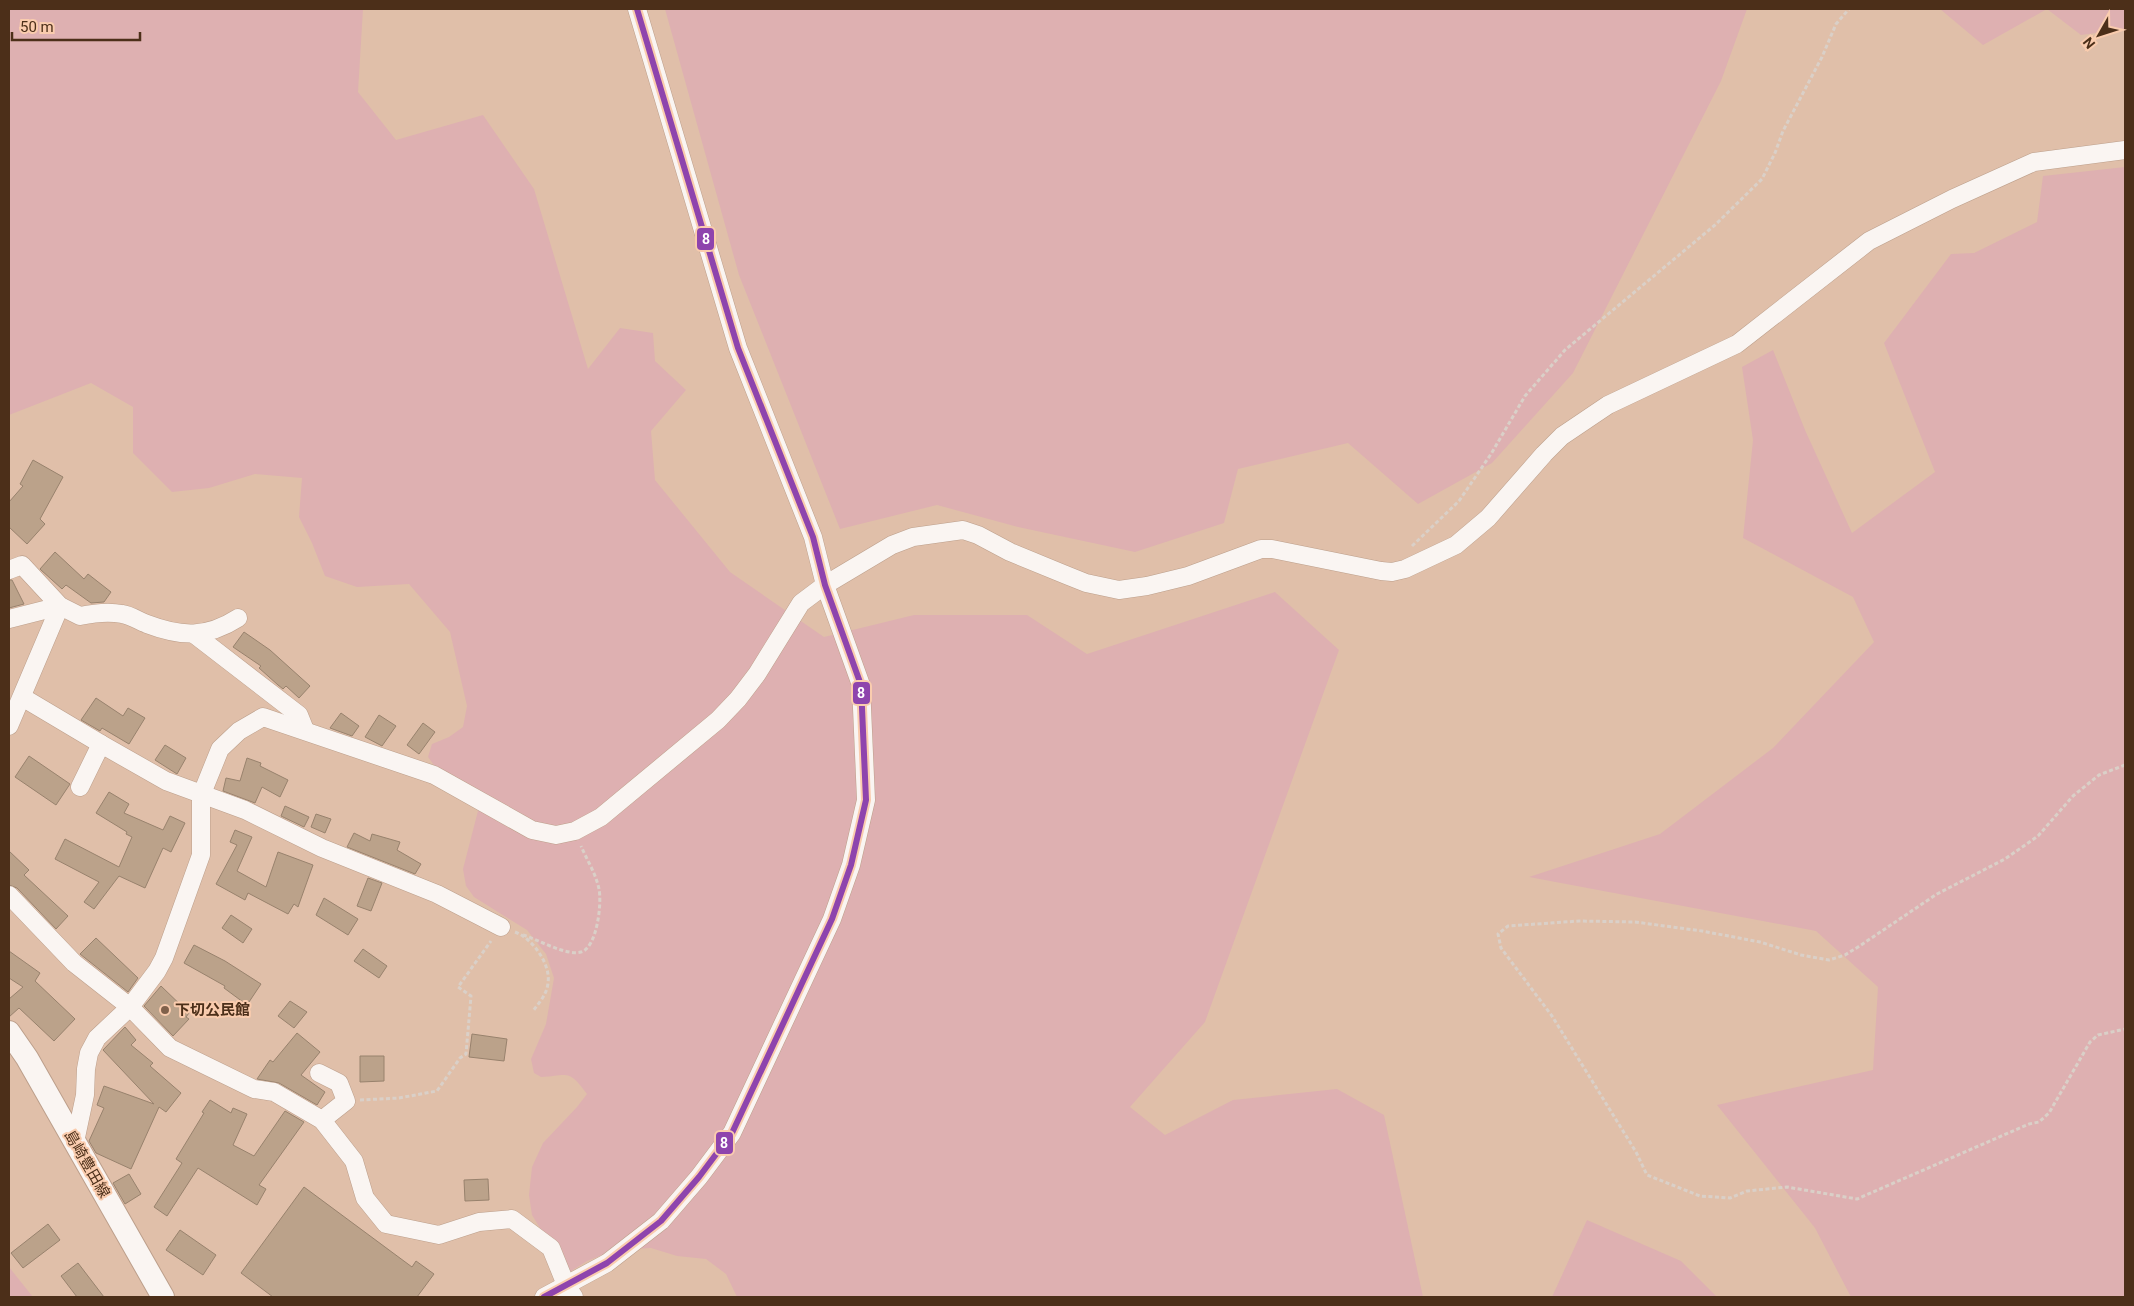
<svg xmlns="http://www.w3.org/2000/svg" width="2134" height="1306" font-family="Roboto,'Noto Sans JP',sans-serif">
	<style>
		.green { fill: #deb0b1 }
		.building { fill: #bba28a; stroke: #98826d }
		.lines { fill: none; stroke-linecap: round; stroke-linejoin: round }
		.minor-casing { stroke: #bc9f8b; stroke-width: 19 }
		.major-casing { stroke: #bc9f8b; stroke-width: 24 }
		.path { stroke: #dad0c8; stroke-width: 3; stroke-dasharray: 4 2.5; stroke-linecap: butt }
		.minor { stroke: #faf5f2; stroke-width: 18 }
		.major { stroke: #faf5f2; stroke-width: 22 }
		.bus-1-casing { stroke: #faccae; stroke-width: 10 }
		.bus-1 { stroke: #8e44ad; stroke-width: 6 }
		.poi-dot { fill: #80614b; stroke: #faccae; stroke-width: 2 }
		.labels { text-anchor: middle; stroke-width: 4; stroke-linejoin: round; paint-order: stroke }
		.poi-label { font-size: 15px; font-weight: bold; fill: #4c2f19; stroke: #faccae; text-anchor: start }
		.street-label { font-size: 15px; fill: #4c2f19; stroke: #faccae }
		.line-badge { stroke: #faccae; stroke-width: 2 }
		.badge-label { font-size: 14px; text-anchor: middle; font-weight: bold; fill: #fff }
	</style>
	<rect width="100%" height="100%" fill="#e0bfa9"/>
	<g class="green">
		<path d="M 9,9 L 363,9 L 358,92 L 396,140 L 483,115 L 534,189 L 588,369 L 620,328 L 653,333 L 655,361 L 686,390 L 651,431 L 655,480 L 730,572 L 824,637 L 914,615 L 1027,615 L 1087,654 L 1275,592 L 1339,650 L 1205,1022 L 1130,1107 L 1165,1135 L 1233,1100 L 1337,1089 L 1384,1115 L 1423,1297 L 737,1297 L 726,1274 L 706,1259 L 677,1256 L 651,1248 L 615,1250 L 587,1261 L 571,1271 L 562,1272 L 543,1233 L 532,1215 L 529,1195 L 532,1167 L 543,1143 L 577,1107 L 587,1094 C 568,1068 568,1076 541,1077 L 534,1073 L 531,1059 L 546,1024 L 554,978 L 546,954 L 527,930 L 474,897 L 466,886 L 463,869 L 479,807 L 439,772 L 428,757 L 432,744 L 449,737 L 463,727 L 467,706 L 450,632 L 409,584 L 357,587 L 325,576 L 312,543 L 299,517 L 302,478 L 255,474 L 209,488 L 172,492 L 133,453 L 133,407 L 91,383 L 9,415 Z"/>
		<path d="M 665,9 L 1747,9 L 1721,81 L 1573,373 L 1492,463 L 1418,504 L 1348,443 L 1238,469 L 1224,523 L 1135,552 L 1018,527 L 937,505 L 840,529 L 739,275 Z"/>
		<path d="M 1940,9 L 2125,9 L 2125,29 L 2081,35 L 2047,9 L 1983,45 Z"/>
		<path d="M 2125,167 L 2125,1297 L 1851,1297 L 1815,1228 L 1717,1105 L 1873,1070 L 1878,987 L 1816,931 L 1529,877 L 1660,834 L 1773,748 L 1874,642 L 1853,597 L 1743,538 L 1753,440 L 1742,367 L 1773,350 L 1805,430 L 1852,533 L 1935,472 L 1884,343 L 1951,254 L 1974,253 L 2037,222 L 2043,176 Z"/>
		<path d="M 1587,1220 L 1681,1261 L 1717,1297 L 1552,1297 Z"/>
		<path d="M 9,1267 L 33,1297 L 9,1297 Z"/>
	</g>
	<g class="building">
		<path d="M 33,460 L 63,477 L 40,519 L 45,524 L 27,544 L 9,527 L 9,502 L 23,486 L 20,484 Z"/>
		<path d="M 55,552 L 84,579 L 88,574 L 111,592 L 104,602 L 91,603 L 66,585 L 62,589 L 41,570 L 40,569 Z"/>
		<path d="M 9,580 L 12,580 L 24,604 L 9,608 Z"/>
		<path d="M 244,632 L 270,650 L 310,686 L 299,698 L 286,686 L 283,689 L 278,685 L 259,668 L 261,666 L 233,647 Z"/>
		<path d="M 96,698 L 123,716 L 128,708 L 145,718 L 129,744 L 102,728 L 100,731 L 81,720 Z"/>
		<path d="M 341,713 L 359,726 L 352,736 L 330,728 Z"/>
		<path d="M 379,715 L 396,726 L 382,746 L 365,737 Z"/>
		<path d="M 423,723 L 435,732 L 419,754 L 407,745 Z"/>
		<path d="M 165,745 L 186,758 L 177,774 L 155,760 Z"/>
		<path d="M 29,756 L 70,784 L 56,805 L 15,777 Z"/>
		<path d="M 247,758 L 261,763 L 260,766 L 288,780 L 280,797 L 262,787 L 255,803 L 223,791 L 226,778 L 240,781 Z"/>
		<path d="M 109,792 L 129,804 L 124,813 L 163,830 L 170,816 L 185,823 L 171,852 L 163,848 L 145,888 L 119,876 L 94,909 L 84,902 L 99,882 L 55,859 L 65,839 L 119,867 L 132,837 L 126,834 L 127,832 L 96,813 Z"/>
		<path d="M 285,806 L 309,817 L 304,827 L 281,816 Z"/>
		<path d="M 316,814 L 331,819 L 325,833 L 311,827 Z"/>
		<path d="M 235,830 L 252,837 L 237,871 L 266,887 L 278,852 L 313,865 L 298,907 L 294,904 L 288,914 L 248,893 L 245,900 L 216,884 L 237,845 L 230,842 Z"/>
		<path d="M 354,833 L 370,841 L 372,834 L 400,842 L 397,850 L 421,864 L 415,874 L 347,847 Z"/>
		<path d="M 9,851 L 29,870 L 24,875 L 68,916 L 56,929 L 17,888 L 9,885 Z"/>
		<path d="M 368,878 L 382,883 L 371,911 L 357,906 Z"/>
		<path d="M 324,898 L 358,919 L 348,935 L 316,915 Z"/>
		<path d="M 231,915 L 252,929 L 243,943 L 222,928 Z"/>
		<path d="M 96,938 L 138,978 L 128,992 L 80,954 Z"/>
		<path d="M 194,945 L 225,961 L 261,984 L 247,1005 L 224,988 L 225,986 L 184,963 Z"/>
		<path d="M 363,949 L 387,966 L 379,978 L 354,961 Z"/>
		<path d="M 9,951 L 40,973 L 35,981 L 75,1019 L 54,1041 L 19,1008 L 9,1017 L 9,999 L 23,987 L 9,978 Z"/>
		<path d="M 161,986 L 189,1013 L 186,1017 L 189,1019 L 173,1036 L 144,1006 Z"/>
		<path d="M 290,1001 L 307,1012 L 294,1028 L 278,1016 Z"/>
		<path d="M 125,1027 L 136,1040 L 131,1045 L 153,1063 L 150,1066 L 181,1093 L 166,1112 L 159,1107 L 131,1169 L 96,1153 L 89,1141 L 104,1108 L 97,1105 L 104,1086 L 154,1104 L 103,1050 Z"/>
		<path d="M 297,1033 L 320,1052 L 301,1075 L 325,1092 L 317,1105 L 279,1083 L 257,1079 L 270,1060 L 273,1062 Z"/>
		<path d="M 472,1034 L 507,1039 L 504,1061 L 469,1057 Z"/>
		<path d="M 360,1056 L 384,1056 L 384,1081 L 360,1082 Z"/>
		<path d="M 210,1100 L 231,1113 L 233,1108 L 247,1114 L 233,1145 L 254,1156 L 285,1111 L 304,1122 L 259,1185 L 266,1189 L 257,1205 L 198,1168 L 167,1216 L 154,1207 L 182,1163 L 176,1159 L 204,1113 L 202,1112 Z"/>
		<path d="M 129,1174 L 141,1194 L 125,1204 L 113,1183 Z"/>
		<path d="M 488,1179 L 489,1200 L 465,1201 L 464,1180 Z"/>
		<path d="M 304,1187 L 412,1267 L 416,1261 L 434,1274 L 417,1297 L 273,1297 L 241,1273 Z"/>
		<path d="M 48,1224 L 60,1240 L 23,1268 L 11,1253 Z"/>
		<path d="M 180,1230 L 216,1255 L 203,1275 L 166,1250 Z"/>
		<path d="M 78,1263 L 104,1297 L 77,1297 L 61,1276 Z"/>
	</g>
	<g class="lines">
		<defs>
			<g id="minor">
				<path d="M 9,570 L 22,565 L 60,606 L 80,616 C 94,613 108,611 122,614 C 130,615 139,621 147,624 C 181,637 207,638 238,618"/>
				<path d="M 9,619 L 60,606"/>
				<path d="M 194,634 L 299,715 L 305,730"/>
				<path d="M 22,697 L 101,744"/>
				<path d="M 9,726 L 60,606"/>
				<path d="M 80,787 L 101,744 L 166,781 L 245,810 L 322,848 L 437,894 L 501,927"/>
				<path d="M 9,895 L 74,963 L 130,1007 L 170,1048 L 254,1089 L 274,1092 L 322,1120 L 354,1161 L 365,1198 L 386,1224 L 439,1235 L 479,1222 L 512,1219 L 551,1248 L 566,1285 L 574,1297"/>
				<path d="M 319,1073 L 339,1083 L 346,1101 L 322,1120"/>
				<path d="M 75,1142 L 85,1095 L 86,1069 L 89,1053 L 97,1038 L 130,1007 L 157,971 L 164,958 L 201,855 L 201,796 L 220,749 L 239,731 L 263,717 L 434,775 L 532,830 L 556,835 L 575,831 L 601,817 L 718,720 L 738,699 L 757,674 L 801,603 L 825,585 L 892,545 L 913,537 L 963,530 L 978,535 L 1010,552 L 1066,575 L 1086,583 L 1119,590 L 1147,586 L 1188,576 L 1261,549 L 1272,549 L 1381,571 L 1392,572 L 1405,569 L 1456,545 L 1488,518 L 1544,454 L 1562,436 L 1608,405 L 1737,344 L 1869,241 L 1952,199 L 2034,162 L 2125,150"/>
				<path d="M 544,1297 L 607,1263 L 661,1221 L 699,1177 L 732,1133 L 832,919 L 851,865 L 866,800 L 861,685 L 825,585 L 813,537 L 738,348 L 637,9"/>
			</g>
			<path id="major" d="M 9,1032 L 27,1058 L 163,1297"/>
		</defs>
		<use href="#minor" class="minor-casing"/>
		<use href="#major" class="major-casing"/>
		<g class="path">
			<path d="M 1412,546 L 1459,501 L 1491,454 L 1525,396 L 1565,350 L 1715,225 L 1762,179 L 1775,153 L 1783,131 L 1822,57 L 1836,24 L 1849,9"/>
			<path d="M 2125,765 L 2099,775 L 2073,796 L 2038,836 L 2005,859 L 1937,894 L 1858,947 L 1845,955 L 1829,960 L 1801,955 L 1760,942 L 1702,931 L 1635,922 L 1579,921 L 1508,926 L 1498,934 L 1501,948 L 1552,1016 L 1636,1152 L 1647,1175 L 1700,1196 L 1730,1198 L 1747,1191 L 1787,1187 L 1857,1199 L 2029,1124 L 2039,1122 L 2049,1113 L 2090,1042 L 2098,1035 L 2125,1029"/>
			<path d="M 515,932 C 532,938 551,964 548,983 C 547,994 539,1003 533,1011"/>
			<path d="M 523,935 C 539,940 566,956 581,952 C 597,948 602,903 599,889 C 596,874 587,860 581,846"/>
			<path d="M 360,1100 L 399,1098 L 437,1091 L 460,1058 L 466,1054 L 471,996 L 458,987 L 491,941"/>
		</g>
		<use href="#minor" class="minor"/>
		<use href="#major" class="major"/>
		<defs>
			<path id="bus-1" d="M 544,1297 L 607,1263 L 661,1221 L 699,1177 L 732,1133 L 832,919 L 851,865 L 866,800 L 861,685 L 825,585 L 813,537 L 738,348 L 637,9"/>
		</defs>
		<use href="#bus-1" class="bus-1-casing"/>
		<use href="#bus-1" class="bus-1"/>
	</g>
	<circle class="poi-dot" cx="165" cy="1010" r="5"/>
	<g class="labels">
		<g class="poi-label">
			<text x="175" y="1015">下切公民館</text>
		</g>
		<g class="street-label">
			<text transform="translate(87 1164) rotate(60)" y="5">島崎豊田線</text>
		</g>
	</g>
	<g class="line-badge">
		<rect x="696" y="227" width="19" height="24" rx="5" fill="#8e44ad"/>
		<rect x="852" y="681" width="19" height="24" rx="5" fill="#8e44ad"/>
		<rect x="715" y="1131" width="19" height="24" rx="5" fill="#8e44ad"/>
	</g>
	<g class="badge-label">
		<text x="706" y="244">8</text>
		<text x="861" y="698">8</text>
		<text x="724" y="1148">8</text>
	</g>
	<rect width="2134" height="1306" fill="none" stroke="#4c2f19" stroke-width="20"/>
	<g transform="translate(2099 35) rotate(231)" stroke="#faccae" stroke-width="4" paint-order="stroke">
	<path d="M0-4L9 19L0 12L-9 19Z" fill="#4c2f19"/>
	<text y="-8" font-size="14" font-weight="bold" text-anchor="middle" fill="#4c2f19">N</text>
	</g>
	<path d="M12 32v8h128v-8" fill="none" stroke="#4c2f19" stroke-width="2.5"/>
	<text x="20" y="32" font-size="15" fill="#4c2f19" stroke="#faccae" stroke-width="4" paint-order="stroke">50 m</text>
</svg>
